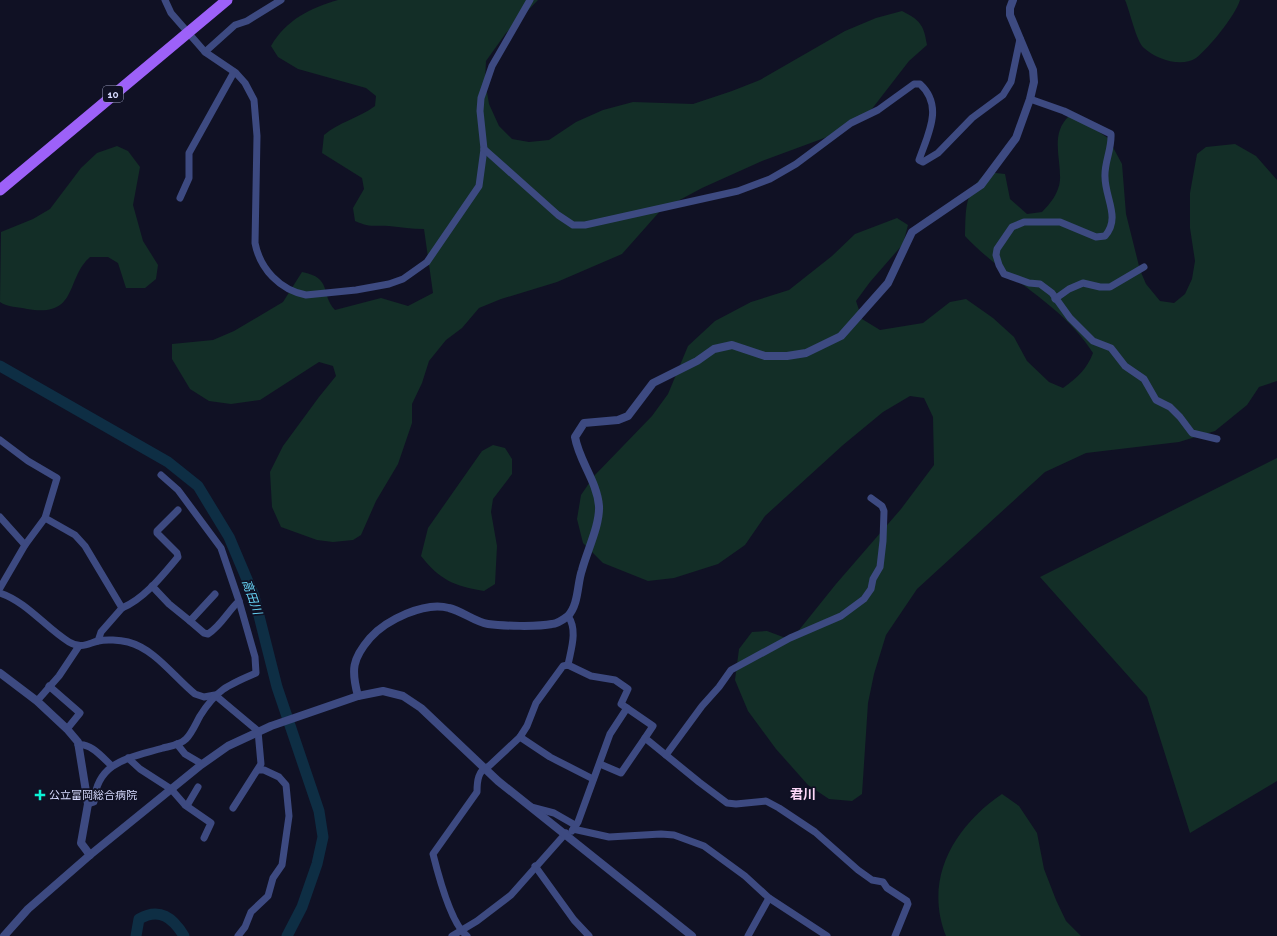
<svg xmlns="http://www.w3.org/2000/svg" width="1277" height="936" font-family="Raleway,'Noto Sans JP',sans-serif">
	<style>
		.green { fill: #132e27 }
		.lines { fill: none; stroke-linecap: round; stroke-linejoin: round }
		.river { stroke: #0e2e44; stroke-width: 11 }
		.minor { stroke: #3d4a81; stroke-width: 7 }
		.tertiary { stroke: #3d4a81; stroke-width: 8 }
		.primary { stroke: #9d61f8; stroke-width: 11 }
		.poi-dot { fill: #0bf2d5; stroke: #101124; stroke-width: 1.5 }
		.labels { text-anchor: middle; stroke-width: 3.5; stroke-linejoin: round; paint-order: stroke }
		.shield { fill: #101124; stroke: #9a9dbc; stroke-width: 1 }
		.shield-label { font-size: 10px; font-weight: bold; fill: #d5d9fd }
		.poi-label { font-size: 11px; fill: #d5d9fd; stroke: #101124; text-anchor: start }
		.water-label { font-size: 12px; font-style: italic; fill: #68d6f8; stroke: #101124 }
		.quarter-label { font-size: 13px; font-weight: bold; fill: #fdd7f8; stroke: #101124 }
	</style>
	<rect width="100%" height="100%" fill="#101124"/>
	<g class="green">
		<path d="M 338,0 L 538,0 L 506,33 L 486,61 L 485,81 L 489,104 L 499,126 L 512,139 L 529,142 L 549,140 L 576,122 L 603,110 L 633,102 L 693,104 L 732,91 L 760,80 L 845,31 L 876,18 L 902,11 C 920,20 924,25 927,45 L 909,61 L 868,114 L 827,137 L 762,161 L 702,188 L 661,210 L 622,254 L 557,282 L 501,299 L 479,308 L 462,328 L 446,340 L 429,361 L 422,383 L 412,404 L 412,423 L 398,464 L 376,501 L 361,535 L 353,540 L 333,542 L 317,540 L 281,527 L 272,507 L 270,472 L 283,446 L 319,397 L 336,376 L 333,366 L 319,362 L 260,400 L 231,404 L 209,401 L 190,389 L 172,359 L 172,344 L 213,340 L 234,331 L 283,302 L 302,272 C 333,278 320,294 335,310 L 381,298 L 408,306 L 433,293 L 424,229 C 412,229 401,227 389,226 C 373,225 371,228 355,221 L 353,208 L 364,189 L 362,178 L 322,153 L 324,135 C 339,122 359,118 375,106 L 376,96 L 366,88 L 298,69 L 278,57 L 271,46 C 286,20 310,8 338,0 Z"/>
		<path d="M 1125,0 L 1240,0 C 1235,16 1209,48 1196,58 C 1181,68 1156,59 1144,48 C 1136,41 1130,11 1125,0 Z"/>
		<path d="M 1069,116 L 1090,126 L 1108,138 L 1122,164 L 1126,214 L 1140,270 L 1146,284 L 1160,301 L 1174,303 L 1185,294 L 1192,279 L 1195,261 L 1190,228 L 1190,193 L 1197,154 L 1206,147 L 1235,144 L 1256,156 L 1277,180 L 1277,381 L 1259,387 L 1247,405 L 1215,431 L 1179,442 L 1086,453 L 1045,472 L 917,589 L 886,635 L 874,674 L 868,703 L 862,794 L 852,801 L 829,799 L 808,785 L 776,749 L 748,711 L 735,680 L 739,649 L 752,632 L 767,631 L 791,640 L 836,584 L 901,509 L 934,465 L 933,417 L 924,398 L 910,396 L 883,412 L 843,445 L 765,516 L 745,545 L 718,564 L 674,578 L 648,581 L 603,563 L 583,543 L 577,519 L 581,495 L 594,476 L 652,416 L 668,394 L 688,346 L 715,321 L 751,302 L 789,290 L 832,256 L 855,234 L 897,218 L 908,225 L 903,244 L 870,282 L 856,301 L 862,319 L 880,330 L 923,323 L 950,302 L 966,299 L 993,318 L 1014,337 L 1027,361 L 1049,382 L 1063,388 C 1077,378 1087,369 1093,353 C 1062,303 1004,278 965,236 C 966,207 964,193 987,172 L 1005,174 L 1010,199 L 1027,214 L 1042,212 C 1050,204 1059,193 1060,180 C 1061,158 1050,134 1069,116 Z"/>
		<path d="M 117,146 L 128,151 L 140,167 L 133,205 L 143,241 L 158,265 L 156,279 L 145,288 L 126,288 L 118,263 L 108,257 L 90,257 C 65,279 79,318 27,309 C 19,307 7,307 0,302 L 1,232 L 33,219 L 50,209 L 81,168 L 97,153 Z"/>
		<path d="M 493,445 L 505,448 L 512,459 L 512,474 L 493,499 L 491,512 L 497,546 L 495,584 L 484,591 C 454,586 440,580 421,556 L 428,528 L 482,451 Z"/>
		<path d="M 1277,458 L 1277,781 L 1190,833 L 1147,697 L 1040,577 Z"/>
		<path d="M 1002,794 L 1019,806 L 1037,833 L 1044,869 L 1056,900 L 1066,921 L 1081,936 L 946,936 C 923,878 955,826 1002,794 Z"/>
	</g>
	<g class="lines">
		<g class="river">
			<path d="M 0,366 L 168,462 L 198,486 L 229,537 L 254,596 L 277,687 L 319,811 L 323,837 L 317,864 L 302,907 L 287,936"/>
			<path d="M 136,936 L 139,919 C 160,907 173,918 184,936"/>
		</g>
		<g class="minor">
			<path d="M 165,0 L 171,13 L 205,52 L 236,73 L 245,83 L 254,100 L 257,136 L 255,243 C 260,269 280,290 306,295 L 356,290 L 389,284 L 403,279 L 427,262 L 479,186 L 484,149 L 480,111 L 481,98 L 492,66 L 530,0"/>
			<path d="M 205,52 L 235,25 L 247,21 L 281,0"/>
			<path d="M 1030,99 L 1064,111 L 1111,134 C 1112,149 1104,163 1105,177 C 1105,198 1121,218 1105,236 L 1096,237 L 1060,222 L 1024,222 L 1012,227 L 997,249 L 996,255 L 999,265 L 1004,274 L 1029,283 L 1040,284 L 1052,293 L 1070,318 L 1093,341 L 1111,348 L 1125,366 L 1144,379 L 1156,400 L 1170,407 L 1180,417 L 1192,433 L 1217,439"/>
			<path d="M 484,149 L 558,215 L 573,225 L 585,225 L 738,191 L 770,179 L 796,164 L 851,123 L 878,110 L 914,84 L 920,84 C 944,106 928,134 919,160 L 923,162 L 938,153 L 972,118 L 1003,95 L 1011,82 L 1020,39"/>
			<path d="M 180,198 L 189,178 L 189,153 L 234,72"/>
			<path d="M 1055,299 L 1069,289 L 1083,283 L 1100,287 L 1110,287 L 1144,267"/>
			<path d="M 0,440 L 28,461 L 57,478 L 45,518 L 25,545 L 0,588"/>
			<path d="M 0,517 L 25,545"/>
			<path d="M 45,518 L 75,535 L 85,546 L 122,608 L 101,632 L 98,641"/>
			<path d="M 152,586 L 169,604 L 190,621 L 215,594"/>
			<path d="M 0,593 C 27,602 46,628 69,642 C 81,649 87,644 98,641 C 106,639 120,640 128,642 C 155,649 174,677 195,694 L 204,697 L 215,695 L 258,731 L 261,764 L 233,808"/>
			<path d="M 122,608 C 144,599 163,575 178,557 L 177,553 L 157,533 L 157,531 L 178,510"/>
			<path d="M 190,621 L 204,633 L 208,634 C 221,626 228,611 239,601"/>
			<path d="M 568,665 L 591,676 L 615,680 L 628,689 L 621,704 L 653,726 L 645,738 L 699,782 L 727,803 L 736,804 L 766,801 L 779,808 L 815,832 L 858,870 L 872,880 L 883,882 L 887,888 L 907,901 L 908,904 L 895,936"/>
			<path d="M 568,665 C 571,649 578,630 568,616"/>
			<path d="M 49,686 L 80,713 L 67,729"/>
			<path d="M 37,701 L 59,676 L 79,646"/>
			<path d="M 520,737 L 550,757 L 593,779"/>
			<path d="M 177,744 L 185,754 L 202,764"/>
			<path d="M 78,745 C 90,742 103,758 112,766"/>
			<path d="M 666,755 L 702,706 L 719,687 L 731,670 L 790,638 L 841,616 L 864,599 L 871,589 L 873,579 L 880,567 L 883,541 L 884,511 L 882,506 L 871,498"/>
			<path d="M 128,758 L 140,769 L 171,789 L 185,805 L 211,823 L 204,838"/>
			<path d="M 600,764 L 621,773 L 645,738"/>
			<path d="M 88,804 L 94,802 C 97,761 130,758 163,748 C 171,746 180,745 186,739 C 192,733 196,723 200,716 C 217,689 228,685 256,673 L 255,657 L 239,601 L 221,548 L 178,490 L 161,475"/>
			<path d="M 185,805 L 188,804 L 198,787"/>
			<path d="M 531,807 L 554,813 L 575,825"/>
			<path d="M 573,829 L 609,837 L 661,834 L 674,835 L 704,846 L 745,876 L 769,898 L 827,936"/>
			<path d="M 572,831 L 578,822 L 610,734 L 627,708"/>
			<path d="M 535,866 L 574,920 L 589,936"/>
			<path d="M 238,936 L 245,927 L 251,912 L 268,896 L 273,878 L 282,865 L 289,816 L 286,785 L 279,777 L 264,770 L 258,770"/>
			<path d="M 452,936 L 477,921 L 511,895 L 566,833"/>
			<path d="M 467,936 C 451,924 438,874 433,854 L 477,792 C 477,781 478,770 489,766 L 520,737 L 527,726 L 536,703 L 563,666 L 568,665"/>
			<path d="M 748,936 L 769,898"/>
		</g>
		<g class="tertiary">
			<path d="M 0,673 L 37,701 L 67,729 L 78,742 L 88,804 L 81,843 L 90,855"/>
			<path d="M 358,696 C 351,670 352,659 370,638 C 386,620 425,601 449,608 C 462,611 475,622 488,624 C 502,626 538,627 552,624 C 557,624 564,619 568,616 C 579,604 577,584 582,570 C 587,551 600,525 599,506 C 597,481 579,461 575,437 L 584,423 L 618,420 L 628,416 L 653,383 L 697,361 L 714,349 L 732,345 L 765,356 L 787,356 L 806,353 L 841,336 L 888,283 L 912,232 L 981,185 L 1016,138 L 1030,99 L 1034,82 L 1033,70 L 1010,15 L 1010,8 L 1013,0"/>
			<path d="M 4,936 L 28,909 L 90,855 L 201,765 L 228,746 L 271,726 L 358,696 L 383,691 L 403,696 L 421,708 L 498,781 L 692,936"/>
		</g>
		<path class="primary" d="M 0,190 L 227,0"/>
	</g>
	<path class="poi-dot" d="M38 789h4v4h4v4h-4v4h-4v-4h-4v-4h4z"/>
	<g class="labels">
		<rect class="shield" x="103" y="86" width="20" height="16" rx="3"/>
		<g class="shield-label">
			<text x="113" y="98">10</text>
		</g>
		<g class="poi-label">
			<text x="49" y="799">公立富岡総合病院</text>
		</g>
		<g class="water-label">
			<text transform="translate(252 597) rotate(71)" y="4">高田川</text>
		</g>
		<g class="quarter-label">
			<text x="803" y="799">君川</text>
		</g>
	</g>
</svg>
